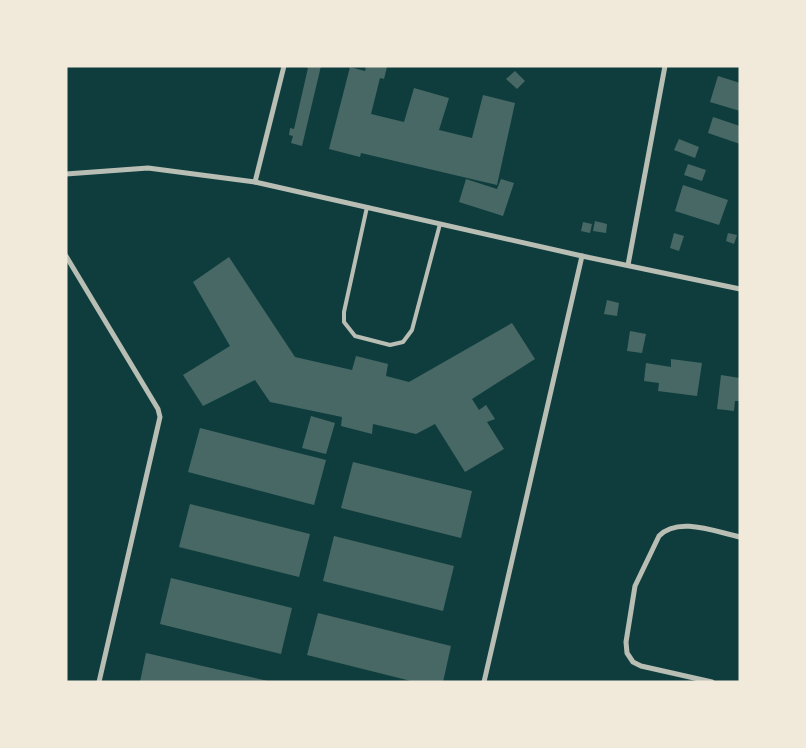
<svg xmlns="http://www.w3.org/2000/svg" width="806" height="748" font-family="Arial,sans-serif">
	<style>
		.building { fill: #486865 }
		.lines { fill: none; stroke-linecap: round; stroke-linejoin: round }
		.service { stroke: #b8beb3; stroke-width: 4 }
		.minor { stroke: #b8beb3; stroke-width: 5 }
	</style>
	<rect width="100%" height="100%" fill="#0f3d3e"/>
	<g class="building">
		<path d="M 303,66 L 321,66 L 302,146 L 291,143 L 293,136 L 289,135 L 290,128 L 294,129 L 308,68 Z"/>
		<path d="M 366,66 L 387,67 L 384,79 L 380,78 L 371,114 L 404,122 L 414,88 L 449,98 L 439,130 L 472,138 L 483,95 L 515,103 L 497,185 L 361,153 L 360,157 L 329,149 L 350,67 L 365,71 Z"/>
		<path d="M 515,71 L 525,81 L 517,89 L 506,79 Z"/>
		<path d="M 718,76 L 740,83 L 740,111 L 710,102 Z"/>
		<path d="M 713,117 L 740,126 L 740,144 L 708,133 Z"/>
		<path d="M 679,139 L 699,147 L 695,158 L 674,150 Z"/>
		<path d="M 688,164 L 706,170 L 702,181 L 684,175 Z"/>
		<path d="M 466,179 L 497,189 L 501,179 L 514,183 L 503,216 L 459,202 Z"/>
		<path d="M 683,185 L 728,200 L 719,225 L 675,211 Z"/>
		<path d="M 595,221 L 607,224 L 606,233 L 593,231 Z"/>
		<path d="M 583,222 L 592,224 L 590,233 L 581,231 Z"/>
		<path d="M 674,233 L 684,236 L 679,251 L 670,248 Z"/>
		<path d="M 728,233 L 737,235 L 734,244 L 726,241 Z"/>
		<path d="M 229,257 L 295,357 L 352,370 L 356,356 L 388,364 L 386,376 L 409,382 L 512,323 L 535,359 L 472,399 L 479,410 L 486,405 L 495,419 L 487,422 L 504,449 L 465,472 L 435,424 L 416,434 L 373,424 L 372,434 L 341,426 L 342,417 L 270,402 L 255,380 L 203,406 L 183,375 L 230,346 L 193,282 Z"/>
		<path d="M 607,300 L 619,303 L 617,316 L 604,314 Z"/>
		<path d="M 630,331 L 646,334 L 642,353 L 627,351 Z"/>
		<path d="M 671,359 L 702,363 L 697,396 L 658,391 L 659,383 L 644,381 L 646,363 L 671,367 Z"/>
		<path d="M 721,375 L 740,378 L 740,401 L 735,401 L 734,411 L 717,409 Z"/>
		<path d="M 311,416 L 335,423 L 326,454 L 302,448 Z"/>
		<path d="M 200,428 L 326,460 L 314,505 L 188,472 Z"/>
		<path d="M 353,462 L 472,491 L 461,538 L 341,508 Z"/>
		<path d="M 190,504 L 310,534 L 299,577 L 179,547 Z"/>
		<path d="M 334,536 L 454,566 L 443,611 L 323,581 Z"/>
		<path d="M 171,578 L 292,608 L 281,654 L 160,624 Z"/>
		<path d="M 318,613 L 451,646 L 443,682 L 415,682 L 307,655 Z"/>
		<path d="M 146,653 L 268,681 L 268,682 L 140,682 Z"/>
	</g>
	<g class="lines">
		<path class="service" d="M 367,207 L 344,312 L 344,322 L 355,336 L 390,345 L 403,342 L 412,330 L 440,224"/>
		<g class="minor">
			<path d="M 66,174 L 148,168 L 255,182 L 582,256 L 740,289"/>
			<path d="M 255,182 L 284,66"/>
			<path d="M 66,256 L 158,409 L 160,417 L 99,682"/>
			<path d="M 628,265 L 665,66"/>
			<path d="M 484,682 L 582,256"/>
			<path d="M 712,682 L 641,666 L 633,662 L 627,653 L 626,642 L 635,586 L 659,536 C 678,516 716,532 740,537"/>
		</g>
	</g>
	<rect width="806" height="748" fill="none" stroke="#f1e9da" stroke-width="135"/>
</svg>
